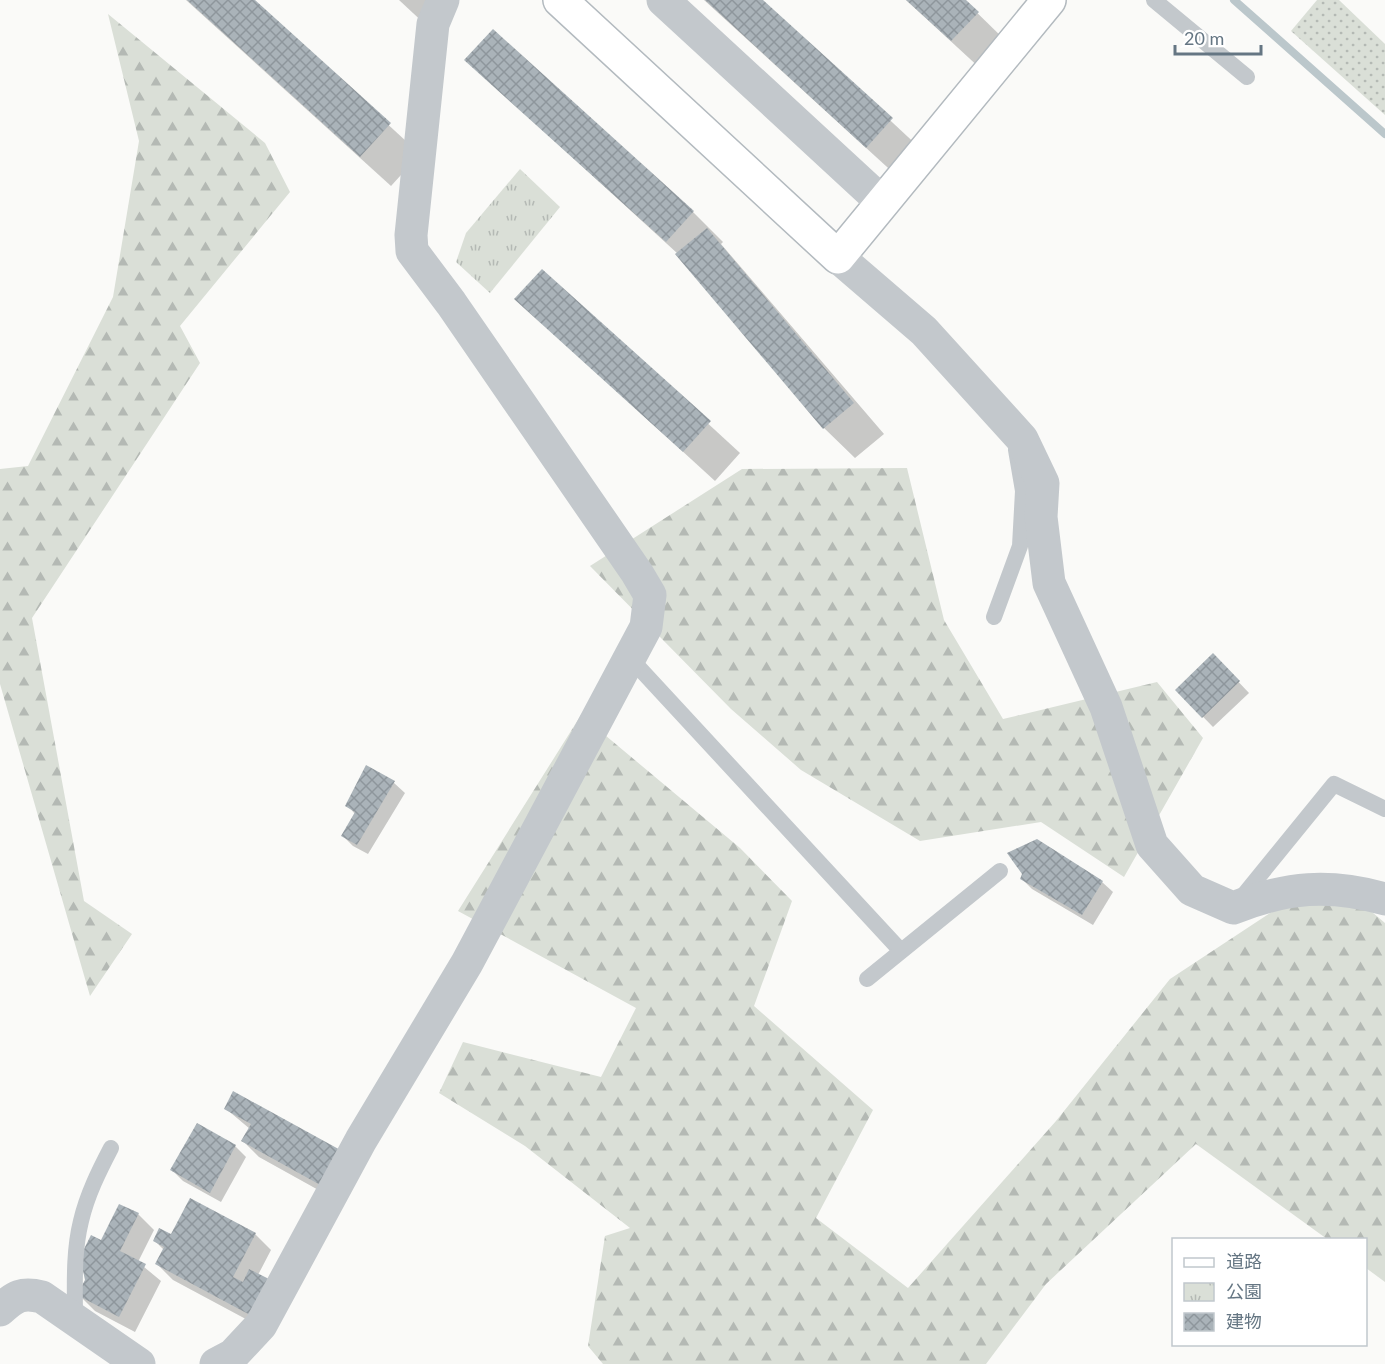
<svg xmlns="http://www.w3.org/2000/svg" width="1385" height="1364" font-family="Lato,'Noto Sans JP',sans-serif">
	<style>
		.grass { fill: url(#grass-dots) }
		.forest { fill: url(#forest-firs) }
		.park { fill: url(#park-tufts) }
		.shadow { fill: #0003 }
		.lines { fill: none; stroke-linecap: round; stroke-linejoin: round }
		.stream { stroke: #bbc7cb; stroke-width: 8 }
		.building { fill: url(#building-cross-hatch) }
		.secondary-casing { stroke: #b3babf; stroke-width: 36 }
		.lane { stroke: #c3c8cc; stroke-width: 16 }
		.street { stroke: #c3c8cc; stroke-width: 33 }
		.secondary { stroke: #fff; stroke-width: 33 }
	</style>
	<defs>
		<pattern id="grass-dots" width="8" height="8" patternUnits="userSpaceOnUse" patternTransform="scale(1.5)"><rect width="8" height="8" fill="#dadfd7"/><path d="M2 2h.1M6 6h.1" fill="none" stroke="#b4b9b4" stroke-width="1.8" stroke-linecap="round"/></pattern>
		<pattern id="forest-firs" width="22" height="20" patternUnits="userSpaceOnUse" patternTransform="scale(1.5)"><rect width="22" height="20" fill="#dadfd7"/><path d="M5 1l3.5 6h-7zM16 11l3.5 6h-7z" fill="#b4b9b4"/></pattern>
		<pattern id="park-tufts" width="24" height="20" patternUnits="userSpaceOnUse" patternTransform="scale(1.5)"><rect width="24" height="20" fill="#dadfd7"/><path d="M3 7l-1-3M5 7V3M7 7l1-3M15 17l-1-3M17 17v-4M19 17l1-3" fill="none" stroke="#b4b9b4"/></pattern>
		<pattern id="building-cross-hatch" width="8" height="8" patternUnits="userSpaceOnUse" patternTransform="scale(1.5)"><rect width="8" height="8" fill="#aab3b9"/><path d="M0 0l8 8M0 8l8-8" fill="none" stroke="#8e969c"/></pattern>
	</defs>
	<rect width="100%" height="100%" fill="#fafaf8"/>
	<path class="grass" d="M 1317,0 L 1339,0 L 1385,44 L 1385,115 L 1291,31 Z"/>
	<g class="forest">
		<path d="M 108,14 L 265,143 L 290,192 L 180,326 L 200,363 L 32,618 L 84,901 L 132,934 L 90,996 L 0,684 L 0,469 L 28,466 L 113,297 L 139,141 Z"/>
		<path d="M 907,468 L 944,620 L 1003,719 L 1157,682 L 1203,738 L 1124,877 L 1041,822 L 920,841 L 801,770 L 731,709 L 590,566 L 742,469 Z"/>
		<path d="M 581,715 L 740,848 L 792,901 L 754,1006 L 873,1110 L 816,1218 L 908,1288 L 1056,1121 L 1170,979 L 1328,875 L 1385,923 L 1385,1282 L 1366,1268 L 1366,1240 L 1327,1239 L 1196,1144 L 1046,1284 L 986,1364 L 603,1364 L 588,1346 L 605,1236 L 630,1228 L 525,1146 L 439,1093 L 463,1042 L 601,1077 L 636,1008 L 458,911 Z"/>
	</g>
	<path class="park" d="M 520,169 L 560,207 L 490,293 L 456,262 L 466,233 Z"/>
	<g class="shadow">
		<path d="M 186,0 L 253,0 L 420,154 L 391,186 Z"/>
		<path d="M 399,0 L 453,0 L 428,27 Z"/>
		<path d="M 704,0 L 761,0 L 922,150 L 898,177 Z"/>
		<path d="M 906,0 L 964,0 L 1008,43 L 982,70 Z"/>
		<path d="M 466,60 L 693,212 L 723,242 L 721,244 L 884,434 L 855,458 L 824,428 L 678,254 Z"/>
		<path d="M 542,271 L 740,453 L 715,481 L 516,299 Z"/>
		<path d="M 1213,655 L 1249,693 L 1213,727 L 1177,690 Z"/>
		<path d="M 367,767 L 394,783 L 405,793 L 368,854 L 353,846 L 343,836 L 355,814 L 347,805 Z"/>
		<path d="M 1022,879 L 1102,882 L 1113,892 L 1093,925 L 1032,889 Z"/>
		<path d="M 234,1093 L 340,1202 L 259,1157 L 243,1141 L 250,1129 L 225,1108 Z"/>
		<path d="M 235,1146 L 246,1157 L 221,1202 L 183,1181 L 172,1170 Z"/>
		<path d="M 138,1214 L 154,1230 L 138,1262 L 161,1281 L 135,1332 L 95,1311 L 79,1295 L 101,1242 Z"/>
		<path d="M 255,1234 L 271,1250 L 258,1275 L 268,1331 L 173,1280 L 157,1264 L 164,1250 L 154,1240 L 171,1236 Z"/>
	</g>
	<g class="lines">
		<path class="stream" d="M 1234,0 L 1385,134"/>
	</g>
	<g class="building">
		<path d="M 187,0 L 255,0 L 391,123 L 360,157 Z"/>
		<path d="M 705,0 L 763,0 L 893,118 L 866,148 Z"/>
		<path d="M 906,0 L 966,0 L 979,12 L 951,41 Z"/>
		<path d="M 493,29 L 694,211 L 666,242 L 464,60 Z"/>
		<path d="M 707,228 L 854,403 L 823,429 L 675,254 Z"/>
		<path d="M 542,269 L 711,421 L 683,452 L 514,299 Z"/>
		<path d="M 1213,653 L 1240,681 L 1202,718 L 1175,690 Z"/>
		<path d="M 366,765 L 395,781 L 357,845 L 341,836 L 355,812 L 345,806 Z"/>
		<path d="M 1037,839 L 1103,881 L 1082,915 L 1020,879 L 1022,874 L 1007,853 Z"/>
		<path d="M 233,1091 L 344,1152 L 324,1187 L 241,1141 L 251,1124 L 224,1109 Z"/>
		<path d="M 197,1123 L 236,1145 L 210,1193 L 170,1170 Z"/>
		<path d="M 190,1198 L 256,1233 L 233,1277 L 243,1282 L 249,1269 L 271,1280 L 252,1316 L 155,1264 L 164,1247 L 153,1241 L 159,1228 L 171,1234 Z"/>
		<path d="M 119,1204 L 139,1213 L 120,1251 L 146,1264 L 119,1317 L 77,1295 L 85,1280 L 80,1257 L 91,1235 L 101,1240 Z"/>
	</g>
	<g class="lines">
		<defs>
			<path id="secondary" d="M 560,0 L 838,257 L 1049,0"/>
		</defs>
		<use href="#secondary" class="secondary-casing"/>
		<g class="lane">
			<path d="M 1154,0 L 1247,77"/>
			<path d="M 994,617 L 1020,546 L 1023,491 L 1016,450"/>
			<path d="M 630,658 L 901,951"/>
			<path d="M 1238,902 L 1334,784 L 1385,809"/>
			<path d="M 867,979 L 1000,871"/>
			<path d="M 75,1320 C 75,1287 73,1253 81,1221 C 87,1195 99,1171 111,1148"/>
		</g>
		<g class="street">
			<path d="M 663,0 L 882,202"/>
			<path d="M 838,257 L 924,331 L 1022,439 L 1043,483 L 1041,517 L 1049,583 L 1106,707 L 1152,845 L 1192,890 L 1233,908 C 1287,887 1329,883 1385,899"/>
			<path d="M 0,1310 C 15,1296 22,1292 42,1297 L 139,1364"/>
			<path d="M 216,1364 L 233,1355 L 261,1325 L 361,1140 L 467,963 L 646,627 L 650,595 L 637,573 L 451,303 L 412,251 L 411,235 L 433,24 L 443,0"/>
		</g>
		<use href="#secondary" class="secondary"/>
	</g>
	<rect x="1172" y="1238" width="195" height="108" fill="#ffffff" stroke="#c1c8cd" stroke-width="1.5"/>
	<rect x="1184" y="1258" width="30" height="9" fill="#ffffff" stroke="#c1c8cd" stroke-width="1.5"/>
	<text x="1226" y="1268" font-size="18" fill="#657683">道路</text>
	<rect x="1184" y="1283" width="30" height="18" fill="url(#park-tufts)" stroke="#c1c8cd" stroke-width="1.5"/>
	<text x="1226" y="1298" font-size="18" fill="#657683">公園</text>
	<rect x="1184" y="1313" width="30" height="18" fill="url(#building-cross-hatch)" stroke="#c1c8cd" stroke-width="1.5"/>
	<text x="1226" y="1328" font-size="18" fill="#657683">建物</text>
	<path d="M1175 45v9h86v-9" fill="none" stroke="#657683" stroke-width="3"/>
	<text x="1184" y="45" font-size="18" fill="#657683" stroke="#ffffff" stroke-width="4.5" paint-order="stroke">20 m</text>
</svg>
